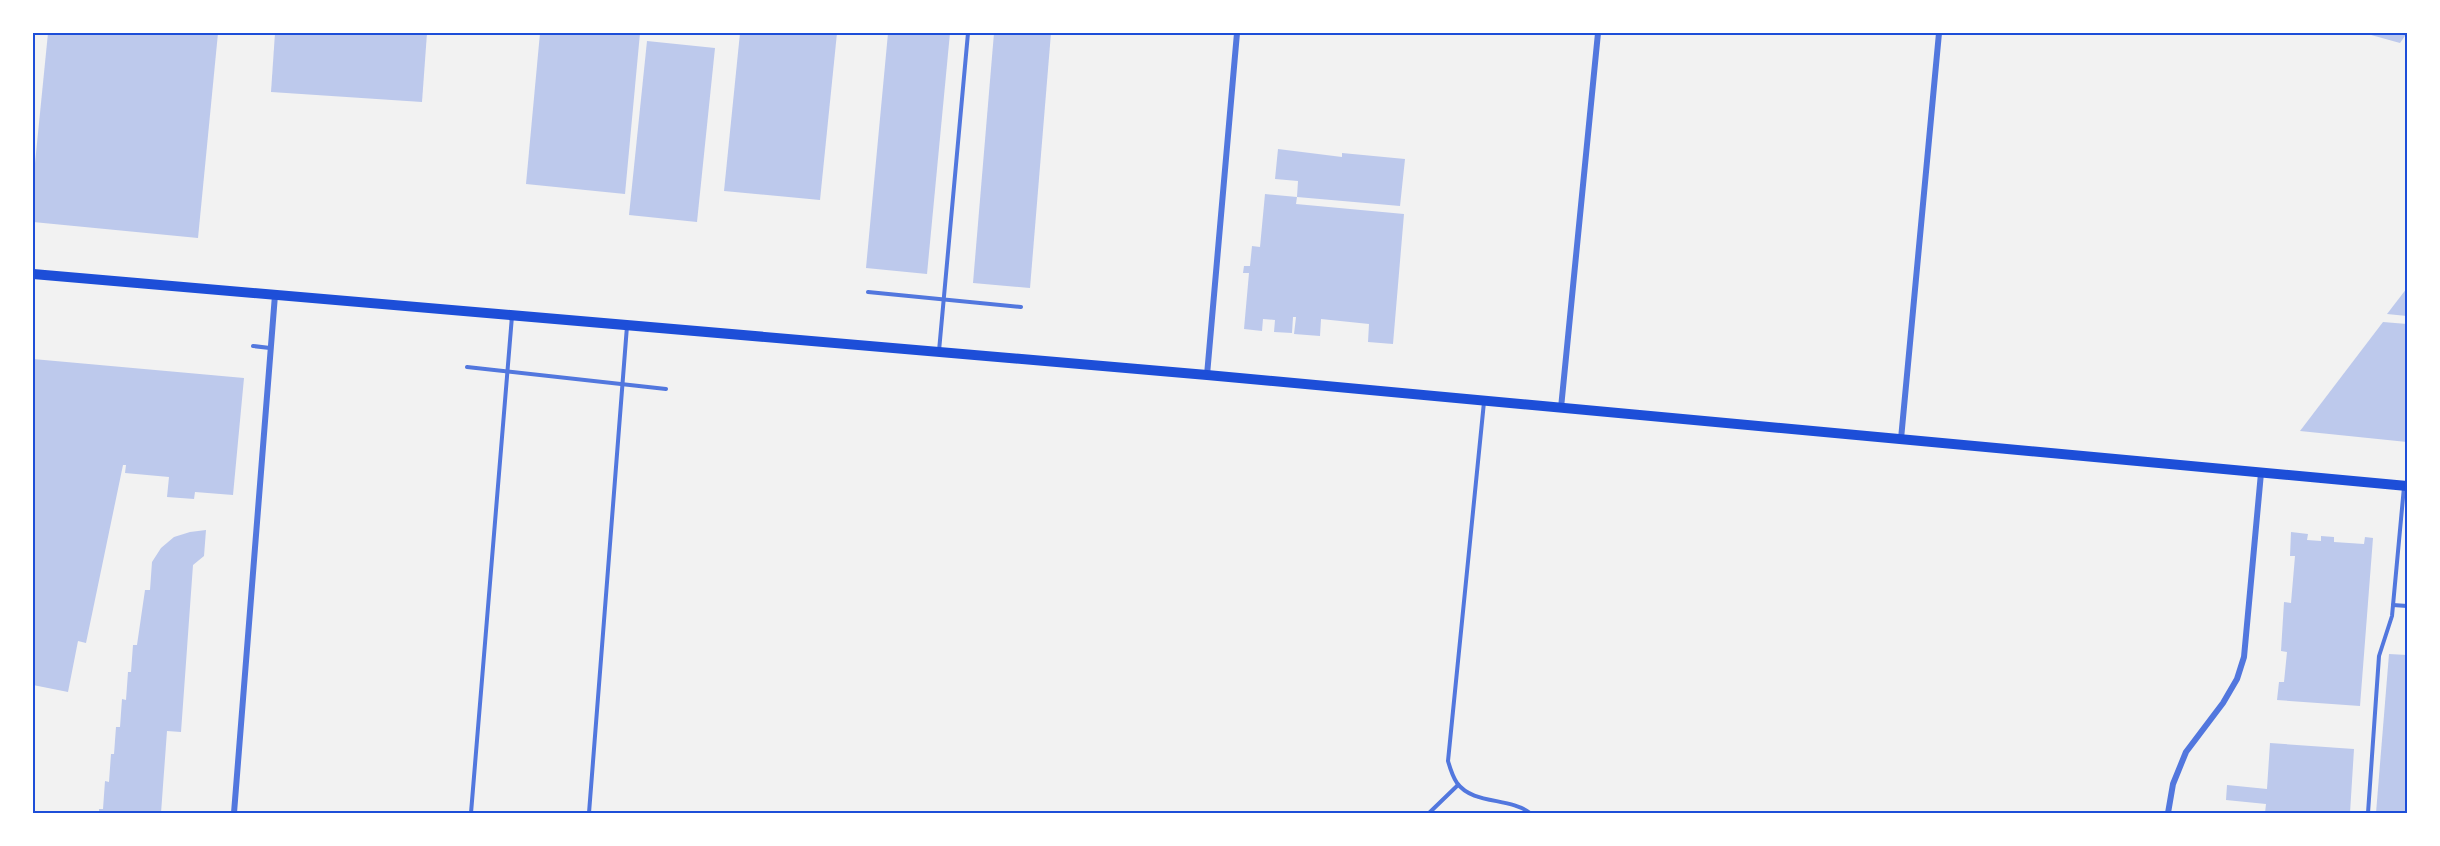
<svg xmlns="http://www.w3.org/2000/svg" width="2440" height="846" font-family="Montserrat,sans-serif">
	<style>
		.building { fill: #bdc9ec }
		.lines { fill: none; stroke-linecap: round; stroke-linejoin: round }
		.service { stroke: #5277de; stroke-width: 4 }
		.minor { stroke: #5277de; stroke-width: 6 }
		.secondary { stroke: #1d4ed8; stroke-width: 10 }
		.neatline { fill: none; stroke: #1d4ed8; stroke-width: 2 }
	</style>
	<rect width="100%" height="100%" fill="#f2f2f2"/>
	<g class="building">
		<path d="M 48,33 L 218,33 L 198,238 L 33,222 L 33,183 Z"/>
		<path d="M 275,33 L 427,33 L 422,102 L 271,92 Z"/>
		<path d="M 540,33 L 640,33 L 625,194 L 526,184 Z"/>
		<path d="M 740,33 L 837,33 L 820,200 L 724,191 Z"/>
		<path d="M 888,33 L 950,33 L 927,274 L 866,268 Z"/>
		<path d="M 994,33 L 1051,33 L 1030,288 L 973,283 Z"/>
		<path d="M 2364,33 L 2407,33 L 2400,43 Z"/>
		<path d="M 647,41 L 715,48 L 697,222 L 629,215 Z"/>
		<path d="M 1278,149 L 1342,157 L 1342,153 L 1405,159 L 1400,206 L 1297,197 L 1298,181 L 1275,179 Z"/>
		<path d="M 1265,194 L 1297,197 L 1296,204 L 1404,214 L 1393,344 L 1368,342 L 1369,324 L 1321,319 L 1320,336 L 1294,334 L 1296,317 L 1293,317 L 1292,333 L 1274,332 L 1275,320 L 1263,319 L 1262,331 L 1244,329 L 1249,273 L 1243,273 L 1244,266 L 1250,266 L 1252,246 L 1260,247 Z"/>
		<path d="M 2407,288 L 2407,316 L 2387,314 Z"/>
		<path d="M 2383,322 L 2407,324 L 2407,442 L 2300,431 Z"/>
		<path d="M 33,359 L 244,378 L 233,495 L 195,492 L 194,499 L 167,497 L 169,477 L 125,473 L 126,465 L 123,465 L 86,643 L 78,641 L 68,692 L 33,685 Z"/>
		<path d="M 206,530 L 204,556 L 193,565 L 181,732 L 167,731 L 161,813 L 99,813 L 99,809 L 103,809 L 105,781 L 109,782 L 111,754 L 114,754 L 116,727 L 120,727 L 122,699 L 126,700 L 128,672 L 131,672 L 133,645 L 137,645 L 145,590 L 150,590 L 152,562 L 161,548 L 174,537 L 190,532 Z"/>
		<path d="M 2291,532 L 2308,534 L 2307,540 L 2321,541 L 2321,536 L 2334,537 L 2334,542 L 2364,544 L 2365,537 L 2373,538 L 2360,706 L 2277,700 L 2279,682 L 2284,682 L 2287,652 L 2281,651 L 2284,602 L 2291,603 L 2295,556 L 2290,556 Z"/>
		<path d="M 2389,654 L 2407,655 L 2407,813 L 2376,813 Z"/>
		<path d="M 2270,743 L 2354,749 L 2350,813 L 2265,813 L 2266,804 L 2226,800 L 2227,785 L 2267,789 Z"/>
	</g>
	<g class="lines">
		<g class="service">
			<path d="M 868,292 L 1021,307"/>
			<path d="M 253,346 L 270,348"/>
			<path d="M 939,351 L 968,33"/>
			<path d="M 467,367 L 666,389"/>
			<path d="M 1484,402 L 1448,761 C 1450,768 1453,777 1457,783 C 1473,805 1510,797 1530,813"/>
			<path d="M 2393,605 L 2407,606"/>
			<path d="M 471,813 L 512,316"/>
			<path d="M 589,813 L 627,326"/>
			<path d="M 1429,813 L 1458,785"/>
			<path d="M 2368,813 L 2379,656 L 2392,616 L 2404,487"/>
		</g>
		<g class="minor">
			<path d="M 1207,375 L 1237,33"/>
			<path d="M 1561,408 L 1598,33"/>
			<path d="M 1901,439 L 1939,33"/>
			<path d="M 234,813 L 275,295"/>
			<path d="M 2168,813 L 2173,784 L 2186,752 L 2223,703 L 2237,679 L 2244,657 L 2261,473"/>
		</g>
		<path class="secondary" d="M 33,274 L 1207,375 L 2407,486"/>
	</g>
	<rect width="2440" height="846" fill="none" stroke="#ffffff" stroke-width="69"/>
	<rect x="34" y="34" width="2372" height="778" class="neatline"/>
</svg>
